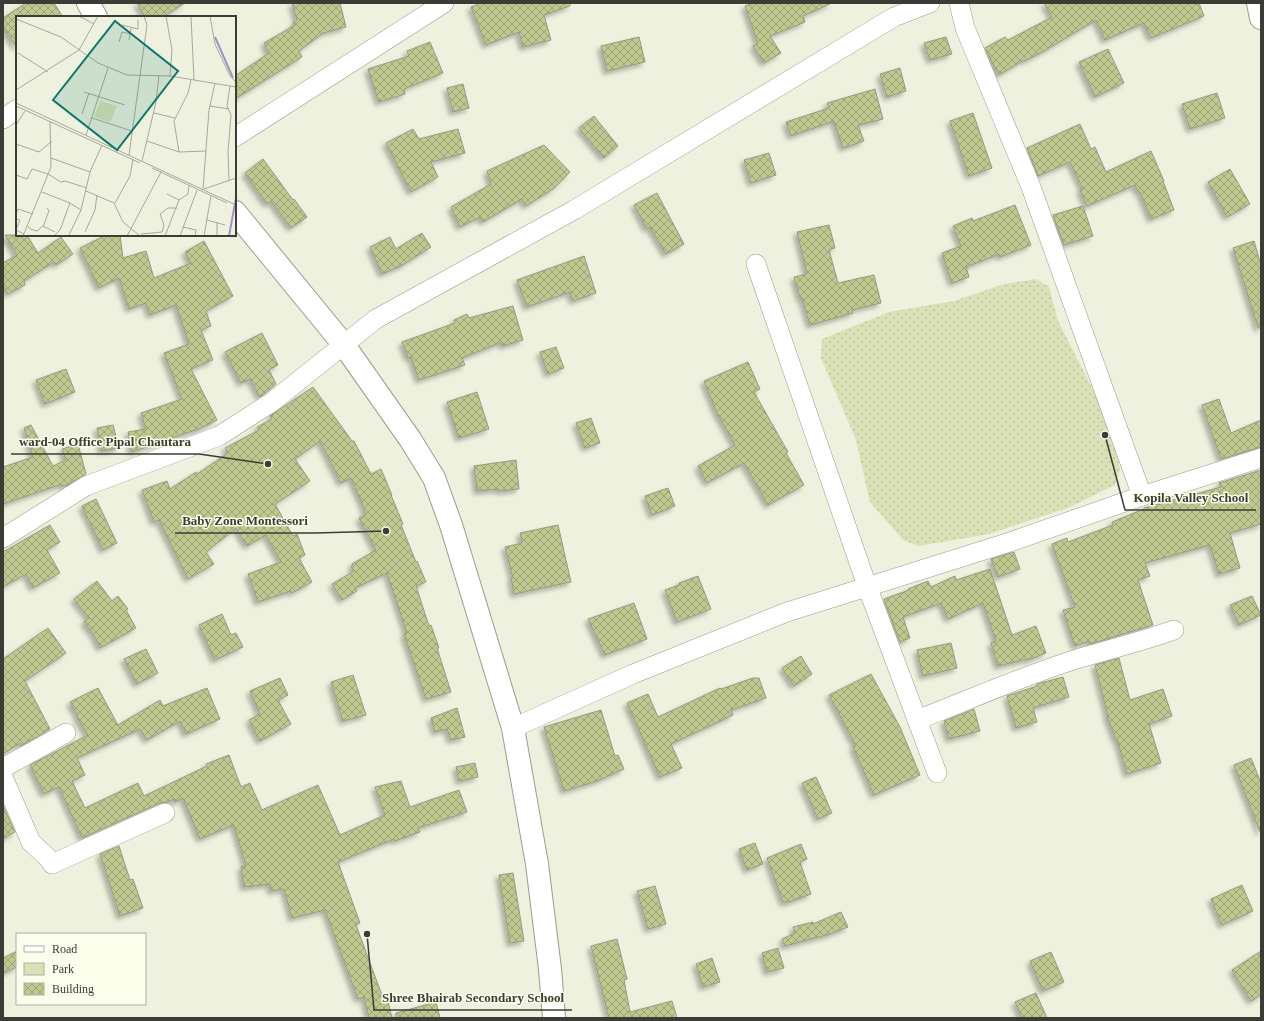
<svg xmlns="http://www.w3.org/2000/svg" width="1264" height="1021" font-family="'Times New Roman',serif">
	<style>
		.green { fill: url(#green-dots) }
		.building { fill: url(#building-cross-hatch); stroke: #959986; filter: url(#shadow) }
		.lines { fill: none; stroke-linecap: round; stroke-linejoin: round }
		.minor-casing { stroke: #9a9d8b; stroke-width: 20 }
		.major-casing { stroke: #9a9d8b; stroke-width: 24 }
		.minor { stroke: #fff; stroke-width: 19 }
		.major { stroke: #fff; stroke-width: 22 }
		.inset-river { fill: none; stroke: #a890c3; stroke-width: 2 }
		.inset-road { fill: none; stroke: #a6a99a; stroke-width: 1 }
		.view { fill: #0f766e; fill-opacity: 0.15; stroke: #0f766e; stroke-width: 2 }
		.inset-edge { fill: none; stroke: #3b3c35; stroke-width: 2 }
		.leader { fill: none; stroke: #3b3c35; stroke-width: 1.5 }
		.callout-dot { fill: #3b3c35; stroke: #fafeea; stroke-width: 1.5 }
		.callout-label { font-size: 13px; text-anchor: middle; font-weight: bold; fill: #3b3c35; stroke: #fafeea; stroke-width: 3; stroke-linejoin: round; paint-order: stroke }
	</style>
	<defs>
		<pattern id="green-dots" width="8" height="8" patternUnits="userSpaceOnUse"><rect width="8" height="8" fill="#dae1b6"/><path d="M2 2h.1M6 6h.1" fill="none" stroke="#bcc29d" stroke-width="1.8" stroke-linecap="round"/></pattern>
		<pattern id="building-cross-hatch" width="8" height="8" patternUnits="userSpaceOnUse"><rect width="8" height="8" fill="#bfc88e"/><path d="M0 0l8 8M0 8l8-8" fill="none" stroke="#9ca475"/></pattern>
		<filter id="shadow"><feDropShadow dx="-3.5" dy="3.5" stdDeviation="2" flood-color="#0004"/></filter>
	</defs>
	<rect width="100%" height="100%" fill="#edf1dd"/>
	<path class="green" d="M 1036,279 L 1049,287 L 1058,321 L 1110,423 L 1120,469 L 1115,485 L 1070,507 L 989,534 L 919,546 L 903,540 L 870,502 L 856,440 L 821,358 L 822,339 L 889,312 L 954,301 L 1004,284 Z"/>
	<g class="building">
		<path d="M 26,3 L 54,3 L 63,17 L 17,17 L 17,48 L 3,27 L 3,18 Z"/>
		<path d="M 137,3 L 185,3 L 163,17 L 145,17 Z"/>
		<path d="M 292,3 L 340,3 L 346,27 L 323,33 L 299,51 L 302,57 L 235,99 L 235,76 L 269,53 L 264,43 L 295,25 L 293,23 L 297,20 Z"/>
		<path d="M 481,3 L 570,3 L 570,6 L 544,15 L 551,40 L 523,47 L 519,32 L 486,45 L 471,7 Z"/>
		<path d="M 754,3 L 832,3 L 803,16 L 805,22 L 770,36 L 781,53 L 764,63 L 753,46 L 758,44 L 745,6 Z"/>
		<path d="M 1044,3 L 1199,3 L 1204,16 L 1151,38 L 1144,23 L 1105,40 L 1096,20 L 1044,51 L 1025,61 L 1024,60 L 999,75 L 985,48 L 1005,37 L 1008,40 L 1052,17 Z"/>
		<path d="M 639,37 L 645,62 L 607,71 L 601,46 Z"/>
		<path d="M 946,37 L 952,54 L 930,60 L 924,43 Z"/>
		<path d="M 430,42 L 443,73 L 404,89 L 405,94 L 379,102 L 368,69 L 409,56 L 407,51 Z"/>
		<path d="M 1108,49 L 1124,83 L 1095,97 L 1079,62 Z"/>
		<path d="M 900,68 L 906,91 L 887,97 L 880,74 Z"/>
		<path d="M 463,84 L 469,108 L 453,112 L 447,88 Z"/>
		<path d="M 875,89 L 883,119 L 858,125 L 864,141 L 843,148 L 834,121 L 791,136 L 786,122 L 829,108 L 827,103 Z"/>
		<path d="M 1217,93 L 1225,118 L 1190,129 L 1182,104 Z"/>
		<path d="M 973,113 L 992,168 L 969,176 L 950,121 Z"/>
		<path d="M 594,116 L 618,146 L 604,158 L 579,128 Z"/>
		<path d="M 1080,124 L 1091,149 L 1095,147 L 1106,172 L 1151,151 L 1164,181 L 1163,181 L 1174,210 L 1151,219 L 1140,192 L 1138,192 L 1135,185 L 1087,206 L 1080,190 L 1083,189 L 1070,162 L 1038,176 L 1027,148 Z"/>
		<path d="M 413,129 L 419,139 L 458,129 L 465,153 L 431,162 L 438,177 L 411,192 L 386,143 Z"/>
		<path d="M 544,145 L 570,172 L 553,189 L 526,206 L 522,199 L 483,222 L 480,217 L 460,227 L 451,207 L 491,184 L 487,171 Z"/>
		<path d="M 769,153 L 776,175 L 751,183 L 744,160 Z"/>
		<path d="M 263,159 L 293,200 L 294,199 L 307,217 L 291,228 L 271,201 L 267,204 L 245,173 Z"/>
		<path d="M 1230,169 L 1250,204 L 1227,217 L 1208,182 Z"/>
		<path d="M 657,193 L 684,244 L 666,254 L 650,227 L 647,229 L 634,205 Z"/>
		<path d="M 1015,205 L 1031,245 L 1000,257 L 999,254 L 966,267 L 969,277 L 952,283 L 942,253 L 961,246 L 953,226 L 972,218 L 973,221 Z"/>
		<path d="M 1083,206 L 1093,236 L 1064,245 L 1053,215 Z"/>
		<path d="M 829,225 L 835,248 L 829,250 L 838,283 L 874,275 L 881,303 L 852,310 L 853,313 L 810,325 L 802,298 L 800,298 L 794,277 L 807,274 L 797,232 Z"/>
		<path d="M 422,233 L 431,247 L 401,266 L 382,274 L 370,247 L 390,237 L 396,249 Z"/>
		<path d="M 5,235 L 27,235 L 38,253 L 61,237 L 73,254 L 56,265 L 54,262 L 24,281 L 25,285 L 8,294 L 3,285 L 3,263 L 17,255 Z"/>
		<path d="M 120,235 L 123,258 L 146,251 L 154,278 L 191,263 L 185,252 L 204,241 L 233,296 L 206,311 L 211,326 L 201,330 L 213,360 L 191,369 L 217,420 L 195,431 L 195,430 L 132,452 L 128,432 L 146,429 L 141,413 L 182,399 L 164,353 L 189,344 L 176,305 L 150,315 L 146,303 L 129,309 L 119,278 L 99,288 L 80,248 L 104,236 Z"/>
		<path d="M 1254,241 L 1261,265 L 1261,328 L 1258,328 L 1233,248 Z"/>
		<path d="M 584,256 L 596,293 L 573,301 L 570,292 L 527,307 L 517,280 Z"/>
		<path d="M 513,306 L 523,340 L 503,346 L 502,342 L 462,358 L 465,365 L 419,380 L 411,357 L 408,358 L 402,342 L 455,323 L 454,320 L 467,314 L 469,318 Z"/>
		<path d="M 262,333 L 278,365 L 269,370 L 276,384 L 260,397 L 250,379 L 241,383 L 225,352 Z"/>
		<path d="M 556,347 L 564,368 L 548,374 L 540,352 Z"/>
		<path d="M 748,362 L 760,389 L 754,392 L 788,452 L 786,453 L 804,485 L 768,505 L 744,463 L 707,483 L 698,466 L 735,445 L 716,411 L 704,381 Z"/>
		<path d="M 66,369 L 75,392 L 45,404 L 36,380 Z"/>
		<path d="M 313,387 L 352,441 L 354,441 L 371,474 L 381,469 L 392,495 L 391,495 L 403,524 L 401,525 L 416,562 L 417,561 L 426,582 L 416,586 L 429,626 L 431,625 L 439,648 L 437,648 L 451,692 L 426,699 L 404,634 L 407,633 L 387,573 L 355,588 L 357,591 L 342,600 L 332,584 L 354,571 L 351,566 L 353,565 L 352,564 L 376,550 L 359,518 L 366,515 L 364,511 L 365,510 L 351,478 L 341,483 L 320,441 L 295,459 L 310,481 L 275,504 L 293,536 L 297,534 L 305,555 L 299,558 L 312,582 L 292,593 L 291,591 L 258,602 L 248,574 L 281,562 L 266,535 L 247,546 L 236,528 L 206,552 L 214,564 L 188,579 L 159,520 L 154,522 L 142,490 L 167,481 L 170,489 L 196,472 L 197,474 L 228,453 L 225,448 L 259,430 L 257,427 L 272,419 L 270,416 Z"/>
		<path d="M 477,392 L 489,429 L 459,438 L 447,402 Z"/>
		<path d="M 1219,399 L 1231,433 L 1261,420 L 1261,447 L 1221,459 L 1202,405 Z"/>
		<path d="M 591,418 L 600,443 L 585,448 L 576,423 Z"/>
		<path d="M 31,425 L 53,466 L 66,460 L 62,449 L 78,444 L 86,474 L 68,485 L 62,486 L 62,484 L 3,504 L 3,467 L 33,457 L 24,428 Z"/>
		<path d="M 113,425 L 119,448 L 102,451 L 97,428 Z"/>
		<path d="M 516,460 L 519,489 L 499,491 L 499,489 L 477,491 L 474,466 Z"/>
		<path d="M 1261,470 L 1261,524 L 1230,533 L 1240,568 L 1219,574 L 1210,545 L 1145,563 L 1150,576 L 1138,580 L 1153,625 L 1090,644 L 1089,641 L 1075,646 L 1063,610 L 1075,607 L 1052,544 L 1067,538 L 1068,542 L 1113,525 L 1112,522 L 1144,509 L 1144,508 L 1221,487 L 1219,483 Z"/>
		<path d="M 668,488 L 675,506 L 652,515 L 645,496 Z"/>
		<path d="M 96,499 L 117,543 L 103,550 L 82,506 Z"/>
		<path d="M 50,525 L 60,542 L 47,550 L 60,573 L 33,588 L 26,574 L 3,587 L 3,552 Z"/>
		<path d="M 558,525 L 571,582 L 514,594 L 511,578 L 513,578 L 505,547 L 522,543 L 520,533 Z"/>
		<path d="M 1014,552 L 1020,569 L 998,577 L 991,559 Z"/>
		<path d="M 990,569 L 1012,635 L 1036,626 L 1046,653 L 1028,660 L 1027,659 L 998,666 L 991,643 L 996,641 L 983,603 L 948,619 L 941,603 L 903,617 L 910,638 L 900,642 L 884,599 L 909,590 L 908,589 L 928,581 L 931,587 L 955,576 L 956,580 Z"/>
		<path d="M 698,576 L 711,609 L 677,622 L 665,590 L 679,585 L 679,583 Z"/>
		<path d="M 97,581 L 112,601 L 118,596 L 128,609 L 126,610 L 136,628 L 100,648 L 94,635 L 84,622 L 89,618 L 74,599 Z"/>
		<path d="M 1252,596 L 1261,615 L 1239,625 L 1230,605 Z"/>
		<path d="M 634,603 L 647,639 L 605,655 L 588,619 Z"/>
		<path d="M 222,614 L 231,635 L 236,633 L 243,647 L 215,660 L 199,625 Z"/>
		<path d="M 48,628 L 66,653 L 25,681 L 50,729 L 21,746 L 20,743 L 3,754 L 3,659 Z"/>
		<path d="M 951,643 L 957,668 L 923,676 L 917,650 Z"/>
		<path d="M 146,649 L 158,673 L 137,684 L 124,659 Z"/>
		<path d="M 801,656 L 812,674 L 794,686 L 782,668 Z"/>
		<path d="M 1119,658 L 1130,700 L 1163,689 L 1172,716 L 1149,724 L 1161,763 L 1127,774 L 1117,739 L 1116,740 L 1107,716 L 1108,716 L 1095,665 Z"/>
		<path d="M 871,674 L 900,727 L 920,775 L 874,795 L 853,747 L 856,746 L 829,695 Z"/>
		<path d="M 353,675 L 366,715 L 343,721 L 331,682 Z"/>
		<path d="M 1063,677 L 1069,697 L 1033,708 L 1037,722 L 1016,728 L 1007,696 L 1037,686 L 1037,684 Z"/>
		<path d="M 280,678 L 288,695 L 278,700 L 291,724 L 260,741 L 249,720 L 260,714 L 250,691 Z"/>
		<path d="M 753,678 L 759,678 L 766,698 L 731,710 L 733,715 L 671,744 L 682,768 L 660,777 L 627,703 L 648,694 L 658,717 L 720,688 L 721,689 Z"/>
		<path d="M 98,688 L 118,725 L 160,700 L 163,706 L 207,688 L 220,719 L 186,734 L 180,721 L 147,740 L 140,729 L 77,758 L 85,775 L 72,781 L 85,808 L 138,783 L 144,796 L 207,766 L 206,764 L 229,755 L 241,787 L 250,783 L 262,810 L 318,785 L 340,835 L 385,815 L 375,787 L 401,781 L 410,807 L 459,790 L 467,812 L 418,828 L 420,832 L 395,841 L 394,839 L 338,862 L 360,923 L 356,925 L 383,998 L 387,997 L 392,1018 L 369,1018 L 364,997 L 358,999 L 325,910 L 292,918 L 284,889 L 271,891 L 270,884 L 244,887 L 241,867 L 246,866 L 234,825 L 200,839 L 183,798 L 175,802 L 174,799 L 167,802 L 160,803 L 82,838 L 59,787 L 44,794 L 30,765 L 88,735 L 77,717 L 78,716 L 70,702 Z"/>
		<path d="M 457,708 L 465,737 L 451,740 L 447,729 L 435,732 L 431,718 Z"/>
		<path d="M 974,709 L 980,731 L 949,739 L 944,721 Z"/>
		<path d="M 601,710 L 615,756 L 618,755 L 624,769 L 597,781 L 564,791 L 544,727 Z"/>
		<path d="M 1251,758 L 1261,783 L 1261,831 L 1260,832 L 1234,765 Z"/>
		<path d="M 475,763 L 478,777 L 459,781 L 456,767 Z"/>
		<path d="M 816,777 L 832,813 L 818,819 L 802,783 Z"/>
		<path d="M 3,805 L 15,832 L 3,839 Z"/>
		<path d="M 755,843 L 763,864 L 747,870 L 739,849 Z"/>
		<path d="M 801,844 L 807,859 L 800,862 L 811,894 L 789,902 L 783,902 L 767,858 Z"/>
		<path d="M 119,846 L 130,880 L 133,879 L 143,908 L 120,916 L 100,854 Z"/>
		<path d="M 513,873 L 524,941 L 510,943 L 499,875 Z"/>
		<path d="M 1242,885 L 1253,911 L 1222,925 L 1211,899 Z"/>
		<path d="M 655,886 L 666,924 L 648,929 L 637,891 Z"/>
		<path d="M 841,912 L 848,927 L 830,934 L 785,946 L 782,939 L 795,933 L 793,927 L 813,922 L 813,924 Z"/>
		<path d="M 617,939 L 627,979 L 624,980 L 630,1012 L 672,1001 L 677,1018 L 609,1018 L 591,946 Z"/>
		<path d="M 778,948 L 784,968 L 767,972 L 762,953 Z"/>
		<path d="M 17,951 L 17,967 L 3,973 L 3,958 Z"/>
		<path d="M 1261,951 L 1261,995 L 1251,1001 L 1232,970 Z"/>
		<path d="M 1051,952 L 1064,982 L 1043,991 L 1030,961 Z"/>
		<path d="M 712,958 L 720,982 L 703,987 L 696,964 Z"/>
		<path d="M 1036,993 L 1047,1018 L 1022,1018 L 1015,1002 Z"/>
		<path d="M 436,1002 L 440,1018 L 396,1018 L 396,1013 Z"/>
	</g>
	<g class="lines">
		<defs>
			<g id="minor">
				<path d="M 959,3 L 965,28 L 1031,187 L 1142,496"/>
				<path d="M 3,119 L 17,109"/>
				<path d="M 235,137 L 444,3"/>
				<path d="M 756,264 L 867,586 L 937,773"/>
				<path d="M 3,538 L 86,486 L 219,436 L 272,402 L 376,319 L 574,210 L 894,17 L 930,3"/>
				<path d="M 917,720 C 971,699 1025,675 1080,658 C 1111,649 1143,641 1174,630"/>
				<path d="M 513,728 L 633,674 L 787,612 L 1010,542 L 1142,496 L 1261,458"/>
				<path d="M 3,768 L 66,733"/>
				<path d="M 3,777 L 31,842 L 50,860 L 52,864 L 165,813"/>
			</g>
			<g id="major">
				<path d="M 88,3 L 96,17"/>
				<path d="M 1258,3 L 1261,18"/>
				<path d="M 235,212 L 344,345 L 410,439 L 434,478 L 451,525 L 513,728 L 537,864 L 550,969 L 554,1018"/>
			</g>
		</defs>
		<use href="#minor" class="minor-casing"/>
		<use href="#major" class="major-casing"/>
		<use href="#minor" class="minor"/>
		<use href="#major" class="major"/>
	</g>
	<g transform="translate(16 16)">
		<rect width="220" height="220" fill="#edf1dd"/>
		<path d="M 84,85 L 101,90 L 94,106 L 78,101 Z" fill="#dae1b6"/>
		<path class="inset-river" d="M 199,21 L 217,62M 213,220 L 220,182"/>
		<path class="inset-road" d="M 63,0 L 78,8M 150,0 L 156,34 L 154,60M 175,0 L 178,64M 194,0 L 199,28 L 214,60 L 220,66M 0,3 L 45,21 L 82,47 L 111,59 L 154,60 L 220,71M 106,9 L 122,13 L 122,4M 113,24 L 115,12M 103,26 L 106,16 L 114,18M 2,37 L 32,56M 175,64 L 172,77 L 158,105 L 163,136 L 190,135M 0,74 L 63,34 L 82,0M 68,76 L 109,89M 0,87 L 220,189M 0,90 L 124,147M 194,90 L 213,93M 138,97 L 159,102M 66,98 L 73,77M 76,102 L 116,115M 0,109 L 9,95M 70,119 L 92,52M 131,125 L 163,136M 0,128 L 23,136 L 36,125M 113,139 L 131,9 L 128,0M 35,142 L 74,156M 126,145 L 140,86 L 143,59M 136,152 L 211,187M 0,159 L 11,163 L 16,153 L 32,158 L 45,166 L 49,165 L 71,172M 213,164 L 212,136 L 215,99 L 211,90 L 214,70M 187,173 L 193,94 L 199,67M 188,173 L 220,162M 70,175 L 98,187 L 107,206 L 124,220M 26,176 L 54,187M 151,178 L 163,184M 99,187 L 114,160 L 117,143M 0,198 L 2,193 L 17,198M 0,203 L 4,204 L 0,214 L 8,218M 191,204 L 209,209M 12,210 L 14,213 L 21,215 L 27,210 L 39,216M 27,211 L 33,195 L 31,192M 167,211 L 180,214 L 179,220M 69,216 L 79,194 L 81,179M 125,218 L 146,216 L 148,209 L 144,198 L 152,192 L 161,192M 53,219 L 65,194M 7,220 L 35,151 L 34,106M 38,220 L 44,214 L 54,187 L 65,194 L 74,156 L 86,129M 111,220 L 145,156M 149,220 L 163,184 L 172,178 L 173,170M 164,220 L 181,174M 188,220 L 195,180M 201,220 L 201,206"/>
		<path class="view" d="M 99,5 L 162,55 L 101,134 L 37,84 Z"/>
		<rect width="220" height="220" class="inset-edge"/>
	</g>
	<path class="leader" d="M268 464L199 454H11M1105 435L1125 510H1256M386 531L316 533H175M367 934L374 1010H572"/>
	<g class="callout-dot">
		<circle cx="268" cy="464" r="4"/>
		<circle cx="1105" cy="435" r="4"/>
		<circle cx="386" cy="531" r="4"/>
		<circle cx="367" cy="934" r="4"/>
	</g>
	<g class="callout-label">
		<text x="105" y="446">ward-04 Office Pipal Chautara</text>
		<text x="1191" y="502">Kopila Valley School</text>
		<text x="245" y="525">Baby Zone Montessori</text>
		<text x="473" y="1002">Shree Bhairab Secondary School</text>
	</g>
	<rect width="1264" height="1021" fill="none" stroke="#3b3c35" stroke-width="8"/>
	<rect x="16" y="933" width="130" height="72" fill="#fafeea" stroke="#aeb0a2"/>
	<rect x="24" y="946" width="20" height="6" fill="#ffffff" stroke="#aeb0a2"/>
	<text x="52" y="953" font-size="12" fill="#3b3c35">Road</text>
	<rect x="24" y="963" width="20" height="12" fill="#dae1b6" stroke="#aeb0a2"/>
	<text x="52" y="973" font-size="12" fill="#3b3c35">Park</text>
	<rect x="24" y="983" width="20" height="12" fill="url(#building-cross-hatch)" stroke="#aeb0a2"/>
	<text x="52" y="993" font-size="12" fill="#3b3c35">Building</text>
</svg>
